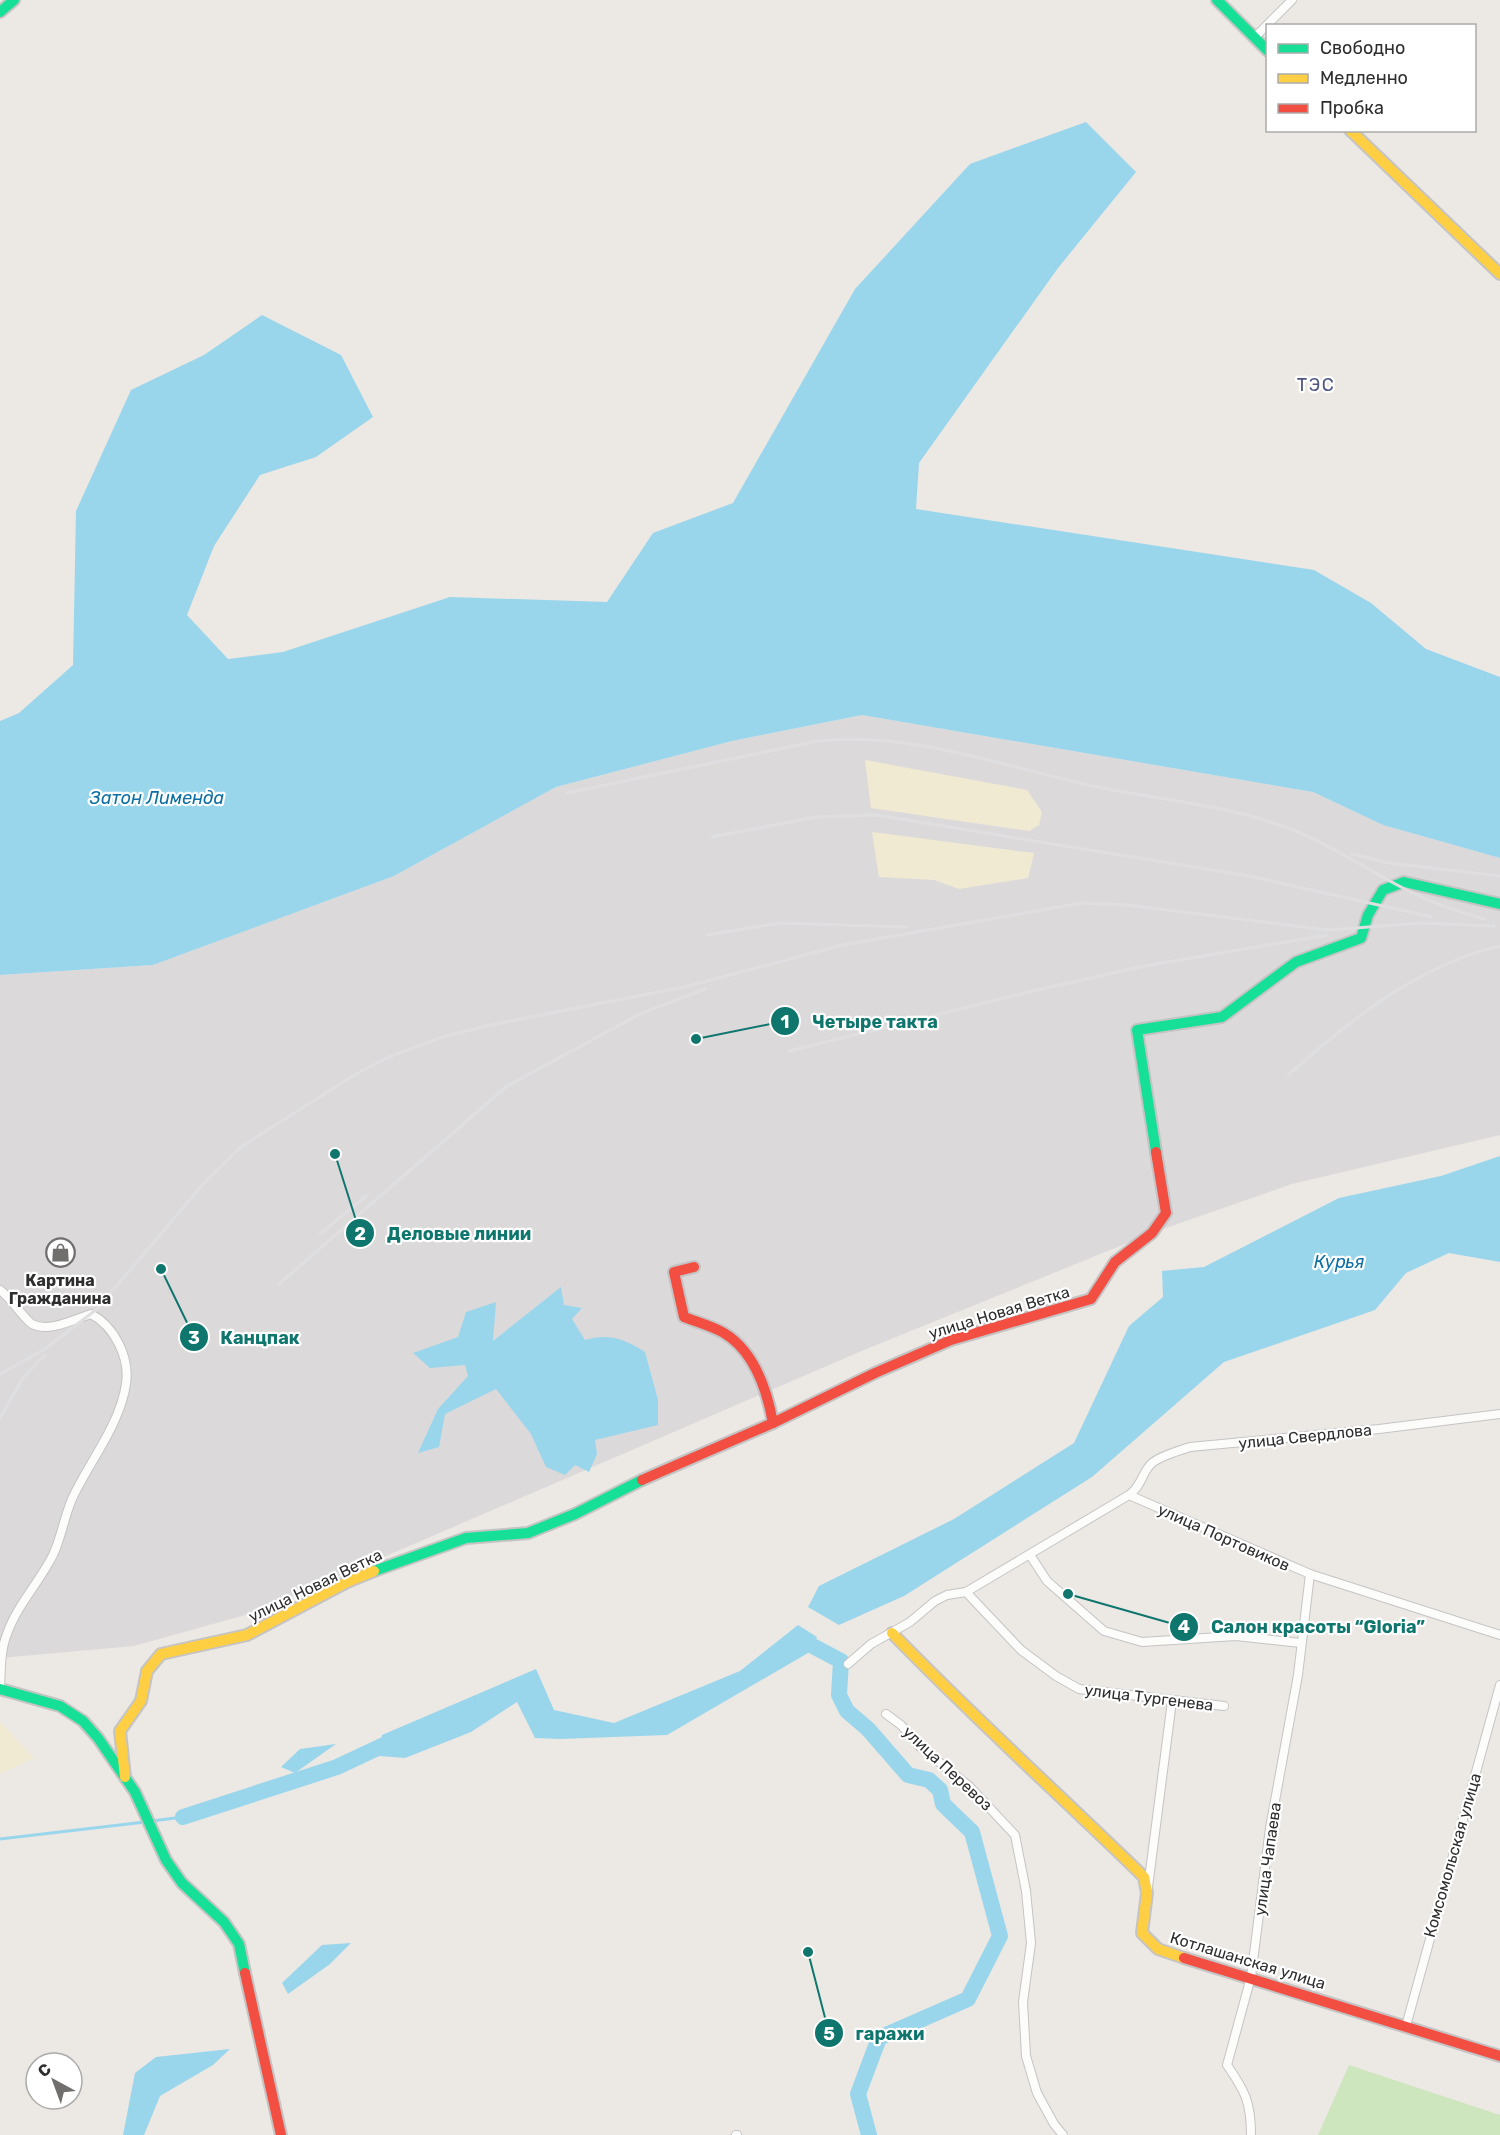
<svg xmlns="http://www.w3.org/2000/svg" width="1500" height="2135" font-family="Rubik,sans-serif">
	<style>
		.industrial { fill: #dcd9db }
		.green { fill: #cee6be }
		.sand { fill: #f0ead3 }
		.water { fill: #99d6ec }
		.lines { fill: none; stroke-linecap: round; stroke-linejoin: round }
		.stream { stroke: #99d6ec; stroke-width: 3 }
		.river { stroke: #99d6ec; stroke-width: 16 }
		.street-casing { stroke: #c5c4c5; stroke-width: 10 }
		.fast-casing { stroke: #c5c4c5; stroke-width: 14 }
		.slow-casing { stroke: #c5c4c5; stroke-width: 14 }
		.jam-casing { stroke: #c5c4c5; stroke-width: 14 }
		.street { stroke: #fcfcfb; stroke-width: 8 }
		.fast { stroke: #16e098; stroke-width: 10 }
		.slow { stroke: #ffcf43; stroke-width: 10 }
		.jam { stroke: #f24e42; stroke-width: 10 }
		.rail { stroke: #dfdfe1; stroke-width: 3 }
		.labels { text-anchor: middle; stroke-width: 4.5; stroke-linejoin: round; paint-order: stroke }
		.poi-label { font-size: 16px; font-weight: bold; fill: #2e2e2e; stroke: #fff }
		.street-label { font-size: 16px; fill: #2e2e2e; stroke: #fff }
		.neighbourhood-label { font-size: 18px; letter-spacing: 1.5px; fill: #4d5680; stroke: #fff }
		.water-label { font-size: 18px; font-style: italic; fill: #0d6fa3; stroke: #fff }
		.leader { fill: none; stroke: #0f766e; stroke-width: 2 }
		.callout-dot { fill: #0f766e; stroke: #fff; stroke-width: 2 }
		.mark-label { font-size: 18px; text-anchor: middle; font-weight: bold; fill: #fff }
		.callout-label { font-size: 18px; text-anchor: middle; font-weight: bold; fill: #0f766e; stroke: #fff; stroke-width: 4.5; stroke-linejoin: round; paint-order: stroke }
	</style>
	<rect width="100%" height="100%" fill="#ece8e4"/>
	<path class="industrial" d="M 862,715 L 1313,792 L 1383,825 L 1500,858 L 1500,1135 L 1292,1184 L 1157,1231 L 864,1350 L 256,1612 L 134,1646 L 0,1658 L 0,975 L 153,965 L 394,876 L 556,787 L 732,741 Z"/>
	<path class="green" d="M 1349,2065 L 1500,2115 L 1500,2135 L 1318,2135 Z"/>
	<g class="sand">
		<path d="M 865,760 L 1027,790 L 1042,812 L 1039,825 L 1029,831 L 871,808 Z"/>
		<path d="M 872,832 L 1034,853 L 1028,878 L 959,889 L 934,880 L 879,877 Z"/>
		<path d="M 0,1722 L 34,1758 L 0,1774 Z"/>
	</g>
	<g class="water">
		<path d="M 1086,122 L 1136,172 L 1058,268 L 919,463 L 916,509 L 1314,570 L 1371,603 L 1426,649 L 1500,677 L 1500,858 L 1383,825 L 1313,792 L 862,715 L 732,741 L 556,787 L 394,876 L 153,965 L 0,975 L 0,721 L 19,713 L 73,665 L 76,511 L 131,390 L 204,355 L 262,315 L 341,355 L 373,417 L 316,457 L 260,475 L 214,546 L 187,615 L 228,659 L 283,652 L 450,597 L 607,602 L 653,533 L 733,503 L 855,289 L 970,164 Z"/>
		<path d="M 1500,1156 L 1500,1262 L 1449,1253 L 1406,1273 L 1375,1310 L 1224,1362 L 1092,1477 L 904,1596 L 839,1625 L 808,1607 L 819,1586 L 954,1519 L 1074,1443 L 1129,1326 L 1163,1297 L 1162,1271 L 1204,1267 L 1339,1198 L 1441,1176 Z"/>
		<path d="M 561,1287 L 564,1305 L 582,1308 L 572,1319 L 585,1340 C 608,1333 625,1339 645,1352 L 658,1400 L 658,1425 L 595,1440 L 597,1454 L 589,1472 L 575,1465 L 565,1475 L 546,1467 L 531,1434 L 496,1389 L 445,1414 L 439,1447 L 418,1453 L 438,1409 L 468,1376 L 465,1365 L 430,1368 L 413,1353 L 458,1337 L 466,1312 L 496,1302 L 493,1341 Z"/>
		<path d="M 798,1625 L 817,1637 L 808,1653 L 667,1735 L 560,1739 L 535,1738 L 517,1702 L 471,1732 L 405,1758 L 380,1756 L 382,1735 L 536,1669 L 554,1710 L 614,1723 L 740,1671 Z"/>
		<path d="M 336,1744 L 295,1773 L 281,1767 L 300,1749 Z"/>
		<path d="M 351,1943 L 330,1964 L 288,1994 L 282,1983 L 322,1945 Z"/>
		<path d="M 230,2049 L 213,2065 L 160,2096 L 144,2135 L 123,2135 L 135,2073 L 156,2057 Z"/>
	</g>
	<g class="lines">
		<g class="stream">
			<path d="M 152,1821 L 183,1817"/>
			<path d="M 0,1839 L 145,1822"/>
		</g>
		<g class="river">
			<path d="M 793,1651 L 807,1643 L 841,1661 L 839,1695 L 847,1711 L 868,1729 L 908,1775 L 929,1780 L 940,1790 L 943,1804 L 972,1832 L 1000,1936 L 968,1999 L 879,2038 L 858,2094 L 869,2135"/>
			<path d="M 183,1817 L 337,1767 L 401,1737"/>
		</g>
		<defs>
			<g id="street">
				<path d="M 1254,38 L 1292,0"/>
				<path d="M 0,1290 C 12,1299 24,1319 32,1324 C 48,1333 75,1319 91,1314 C 114,1326 130,1357 126,1384 C 120,1425 89,1462 72,1499 C 64,1518 61,1538 53,1555 C 39,1583 17,1605 7,1634 C 0,1651 1,1671 0,1689"/>
				<path d="M 1129,1495 L 1310,1574 L 1500,1635"/>
				<path d="M 1030,1555 L 1047,1581 L 1104,1631 L 1142,1642 L 1236,1636 L 1301,1643"/>
				<path d="M 966,1592 L 1021,1650 L 1056,1676 L 1079,1689 L 1224,1706"/>
				<path d="M 848,1664 L 871,1644 L 910,1622 L 935,1601 L 947,1595 L 966,1592 L 1129,1495 C 1141,1487 1142,1473 1151,1464 C 1159,1456 1179,1451 1190,1447 L 1379,1429 L 1500,1414"/>
				<path d="M 886,1714 L 901,1725 L 919,1746 L 969,1786 L 1015,1835 L 1026,1891 L 1031,1943 L 1023,2002 L 1026,2056 L 1037,2093 L 1054,2124 L 1063,2135"/>
				<path d="M 1148,1887 L 1172,1701"/>
				<path d="M 1406,2026 L 1500,1685"/>
				<path d="M 736,2135 L 737,2135"/>
				<path d="M 1251,2135 C 1251,2102 1245,2091 1227,2065 L 1251,1977 L 1270,1828 L 1298,1675 L 1310,1574"/>
			</g>
			<g id="fast">
				<path d="M 1217,0 L 1268,51"/>
				<path d="M 0,12 L 14,0"/>
				<path d="M 1156,1152 L 1137,1030 L 1222,1017 L 1296,962 L 1361,938 L 1368,915 L 1383,890 L 1404,882 L 1500,904"/>
				<path d="M 374,1571 L 466,1538 L 528,1533 L 575,1514 L 642,1480"/>
				<path d="M 0,1689 L 60,1706 L 83,1721 L 98,1738 L 135,1792 L 166,1860 L 182,1883 L 224,1922 L 239,1944 L 245,1973"/>
			</g>
			<g id="slow">
				<path d="M 1350,130 L 1500,274"/>
				<path d="M 892,1633 C 973,1717 1060,1795 1144,1877 L 1147,1893 L 1142,1933 L 1158,1949 L 1184,1958"/>
				<path d="M 125,1777 L 120,1731 L 141,1701 L 147,1671 L 161,1654 L 247,1635 L 347,1582 L 374,1571"/>
			</g>
			<g id="jam">
				<path d="M 773,1423 L 875,1373 L 951,1340 L 1091,1299 L 1115,1262 L 1152,1233 L 1166,1213 L 1156,1152"/>
				<path d="M 642,1480 L 773,1423 C 767,1390 754,1351 724,1333 C 712,1326 697,1322 684,1317 L 674,1272 L 694,1267"/>
				<path d="M 1184,1958 L 1500,2056"/>
				<path d="M 245,1973 L 281,2135"/>
			</g>
		</defs>
		<use href="#street" class="street-casing"/>
		<use href="#fast" class="fast-casing"/>
		<use href="#slow" class="slow-casing"/>
		<use href="#jam" class="jam-casing"/>
		<use href="#street" class="street"/>
		<use href="#fast" class="fast"/>
		<use href="#slow" class="slow"/>
		<use href="#jam" class="jam"/>
		<g class="rail">
			<path d="M 567,793 L 818,741 C 915,731 1005,768 1098,787 C 1164,801 1230,805 1293,830 C 1332,845 1367,870 1405,889 C 1430,902 1458,912 1485,919"/>
			<path d="M 712,837 L 816,817 L 876,815 L 1249,876 L 1432,917"/>
			<path d="M 1352,854 L 1389,863 L 1500,876"/>
			<path d="M 707,935 L 780,923 L 907,927"/>
			<path d="M 789,1051 L 1033,991 L 1144,966 L 1327,935"/>
			<path d="M 1288,1075 C 1349,1021 1418,965 1500,946"/>
			<path d="M 320,1234 L 366,1196"/>
			<path d="M 279,1284 L 507,1086 L 640,1014 L 705,989"/>
			<path d="M 0,1374 L 45,1349 L 97,1309 L 204,1183 L 242,1146 L 356,1074 L 389,1057 L 442,1037 L 495,1024 L 689,986 L 842,945 L 1082,903 L 1126,905 L 1328,930 L 1422,923 L 1494,926"/>
			<path d="M 0,1418 L 23,1378 L 45,1355"/>
		</g>
	</g>
	<defs>
		<symbol id="shop-ring" viewBox="-11 -11 22 22"><circle r="9.5" fill="#fff" stroke="#706f6e" stroke-width="1.5"/><path d="M-5-2.5h2.3a2.7 3.5 0 0 1 5.4 0H5L5.5 6h-11ZM-1.5-2.5h3a1.5 2.3 0 0 0-3 0Z" fill="#706f6e"/></symbol>
	</defs>
	<g fill-rule="evenodd">
		<use href="#shop-ring" x="44" y="1236" width="33" height="33"/>
	</g>
	<g class="labels">
		<g class="poi-label">
			<text x="60" y="1286">Картина<tspan x="60" dy="18">Гражданина</tspan></text>
		</g>
		<g class="street-label">
			<text transform="translate(999 1312) rotate(-17)" y="6">улица Новая Ветка</text>
			<text transform="translate(1305 1436) rotate(-6)" y="6">улица Свердлова</text>
			<text transform="translate(1224 1537) rotate(24)" y="6">улица Портовиков</text>
			<text transform="translate(315 1585) rotate(-26)" y="6">улица Новая Ветка</text>
			<text transform="translate(1149 1697) rotate(7)" y="6">улица Тургенева</text>
			<text transform="translate(948 1768) rotate(43)" y="6">улица Перевоз</text>
			<text transform="translate(1452 1855) rotate(-74)" y="6">Комсомольская улица</text>
			<text transform="translate(1267 1859) rotate(-82)" y="6">улица Чапаева</text>
			<text transform="translate(1248 1960) rotate(17)" y="6">Котлашанская улица</text>
		</g>
		<g class="neighbourhood-label">
			<text x="1316" y="391">ТЭС</text>
		</g>
		<g class="water-label">
			<text x="157" y="804">Затон Лименда</text>
			<text x="1339" y="1268">Курья</text>
		</g>
	</g>
	<path class="leader" d="M696 1039L785 1021M335 1154L360 1233M161 1269L194 1337M1068 1594L1184 1627M808 1952L829 2033"/>
	<g class="callout-dot">
		<circle cx="696" cy="1039" r="6"/>
		<circle cx="335" cy="1154" r="6"/>
		<circle cx="161" cy="1269" r="6"/>
		<circle cx="1068" cy="1594" r="6"/>
		<circle cx="808" cy="1952" r="6"/>
		<circle cx="785" cy="1021" r="15"/>
		<circle cx="360" cy="1233" r="15"/>
		<circle cx="194" cy="1337" r="15"/>
		<circle cx="1184" cy="1627" r="15"/>
		<circle cx="829" cy="2033" r="15"/>
	</g>
	<g class="mark-label">
		<text x="785" y="1028">1</text>
		<text x="360" y="1240">2</text>
		<text x="194" y="1344">3</text>
		<text x="1184" y="1633">4</text>
		<text x="829" y="2040">5</text>
	</g>
	<g class="callout-label">
		<text x="875" y="1028">Четыре такта</text>
		<text x="459" y="1240">Деловые линии</text>
		<text x="260" y="1344">Канцпак</text>
		<text x="1318" y="1633">Салон красоты “Gloria”</text>
		<text x="890" y="2040">гаражи</text>
	</g>
	<rect x="1266" y="24" width="210" height="108" fill="#ffffff" stroke="#ababab" stroke-width="1.5"/>
	<rect x="1278" y="44" width="30" height="9" fill="#16e098" stroke="#ababab" stroke-width="1.5"/>
	<text x="1320" y="54" font-size="18" fill="#2e2e2e">Свободно</text>
	<rect x="1278" y="74" width="30" height="9" fill="#ffcf43" stroke="#ababab" stroke-width="1.5"/>
	<text x="1320" y="84" font-size="18" fill="#2e2e2e">Медленно</text>
	<rect x="1278" y="104" width="30" height="9" fill="#f24e42" stroke="#ababab" stroke-width="1.5"/>
	<text x="1320" y="114" font-size="18" fill="#2e2e2e">Пробка</text>
	<g transform="translate(54 2081) rotate(319)"><circle r="28" fill="#ffffff" stroke="#ababab" stroke-width="1.5"/>
	<path d="M0-4.5L10 22L0 15L-10 22Z" fill="#706f6e"/>
	<text y="-9" font-size="16" font-weight="bold" text-anchor="middle" fill="#2e2e2e">С</text>
	</g>
</svg>
